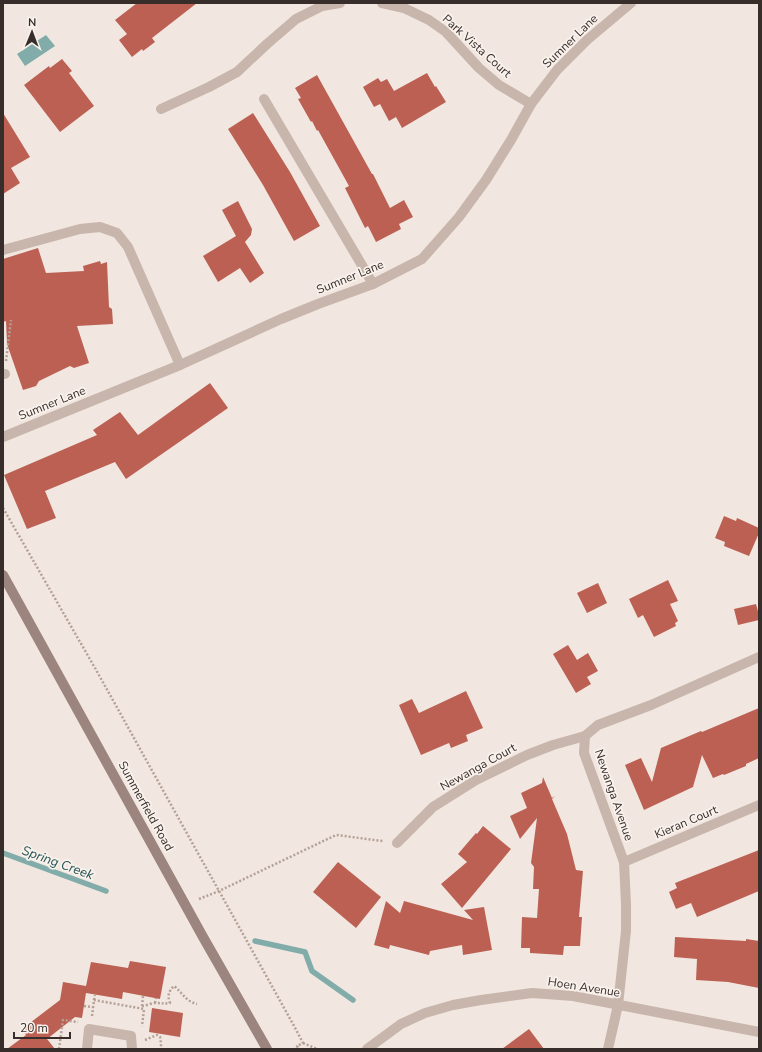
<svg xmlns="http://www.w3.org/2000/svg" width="762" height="1052" font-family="'Nunito Sans',sans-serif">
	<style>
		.water { fill: #81aca9 }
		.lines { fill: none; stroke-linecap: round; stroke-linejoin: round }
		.stream { stroke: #81aca9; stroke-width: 5.5 }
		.building { fill: #bc6053 }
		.path { stroke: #b4a096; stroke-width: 2.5; stroke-dasharray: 2 2; stroke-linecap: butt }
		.lane { stroke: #c8b6ac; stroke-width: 10 }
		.street { stroke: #c8b6ac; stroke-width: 10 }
		.secondary { stroke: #9c857e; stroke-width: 10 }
		.labels { text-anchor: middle; stroke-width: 3.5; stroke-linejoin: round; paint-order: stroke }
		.street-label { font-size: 12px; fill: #372d2a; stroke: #f9f1ec }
		.water-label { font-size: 13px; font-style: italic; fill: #235553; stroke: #f9f1ec }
	</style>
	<rect width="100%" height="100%" fill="#f1e7e0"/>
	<path class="water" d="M 46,35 L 55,46 L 25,66 L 17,54 Z"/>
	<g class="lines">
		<g class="stream">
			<path d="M 3,853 L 106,891"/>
			<path d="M 255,941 L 305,952 L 312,971 L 353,1000"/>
		</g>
	</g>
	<g class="building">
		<path d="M 137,3 L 197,3 L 152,38 L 155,42 L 143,51 L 142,49 L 132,57 L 119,40 L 127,34 L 115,20 Z"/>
		<path d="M 62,59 L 72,71 L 69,73 L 94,106 L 60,132 L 24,85 L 49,66 L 50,68 Z"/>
		<path d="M 427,73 L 435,87 L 436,86 L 446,102 L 402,128 L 396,117 L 389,121 L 380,104 L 374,107 L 363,87 L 378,78 L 381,82 L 387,79 L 394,91 Z"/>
		<path d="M 317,75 L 372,174 L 373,174 L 390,208 L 404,200 L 413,217 L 399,224 L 401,229 L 376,242 L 368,226 L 365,228 L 345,188 L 349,186 L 318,130 L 317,131 L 312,121 L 311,122 L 298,99 L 301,98 L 295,88 Z"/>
		<path d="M 3,113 L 30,157 L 11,168 L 20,183 L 3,194 Z"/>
		<path d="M 253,113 L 290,172 L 320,226 L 294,241 L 263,185 L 228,129 Z"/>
		<path d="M 238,201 L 252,229 L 251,235 L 245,242 L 264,273 L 250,283 L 240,268 L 218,282 L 203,256 L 236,236 L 222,210 Z"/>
		<path d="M 38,248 L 46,273 L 84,271 L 83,266 L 100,261 L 101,264 L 107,262 L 109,307 L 112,309 L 113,324 L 77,326 L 89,363 L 74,368 L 70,366 L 39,381 L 36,386 L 23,390 L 7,344 L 6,321 L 3,322 L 3,259 Z"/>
		<path d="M 210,383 L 228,408 L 126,479 L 115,462 L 45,491 L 56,518 L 27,529 L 4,475 L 97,435 L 93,430 L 120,412 L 138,435 Z"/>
		<path d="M 724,516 L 736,521 L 737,518 L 759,528 L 759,533 L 749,556 L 724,546 L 725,542 L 715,538 Z"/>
		<path d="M 668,580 L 678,601 L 670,604 L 678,621 L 675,623 L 676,626 L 654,637 L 643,615 L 638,618 L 629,599 Z"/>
		<path d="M 598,583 L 607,603 L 587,613 L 577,593 Z"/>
		<path d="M 756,604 L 759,615 L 759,620 L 738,625 L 734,609 Z"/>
		<path d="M 568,645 L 577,660 L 588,653 L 598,671 L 587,677 L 591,684 L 576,693 L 553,654 Z"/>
		<path d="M 466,691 L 483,728 L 466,735 L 468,741 L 451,748 L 449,743 L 421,755 L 399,705 L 412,699 L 419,713 Z"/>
		<path d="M 759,708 L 759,758 L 746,764 L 746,766 L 724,775 L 723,774 L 713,778 L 702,755 L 693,787 L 644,810 L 625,765 L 641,758 L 652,782 L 661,748 L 701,731 L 702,732 Z"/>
		<path d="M 543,777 L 552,798 L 555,796 L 552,799 L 567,834 L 576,870 L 583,871 L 579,917 L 582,917 L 580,946 L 564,946 L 563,955 L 530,953 L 530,948 L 521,948 L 522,917 L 537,918 L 539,889 L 533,889 L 534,867 L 531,863 L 537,818 L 520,839 L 510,816 L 527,808 L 521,793 L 542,783 Z"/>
		<path d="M 483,826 L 511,849 L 462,908 L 441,884 L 467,862 L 458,854 L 476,833 L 477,834 Z"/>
		<path d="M 759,850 L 759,891 L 697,917 L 691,903 L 676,909 L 669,892 L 677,888 L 675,883 Z"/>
		<path d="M 338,862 L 381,897 L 356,928 L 313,892 Z"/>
		<path d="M 386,901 L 400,913 L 404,901 L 473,920 L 464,910 L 484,907 L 492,950 L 463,955 L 462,945 L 430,951 L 429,955 L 390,945 L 389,949 L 374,945 Z"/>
		<path d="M 675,937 L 746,941 L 746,939 L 759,941 L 759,988 L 728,982 L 696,980 L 697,959 L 674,957 Z"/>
		<path d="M 130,961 L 166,967 L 160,999 L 123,992 L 122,999 L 86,993 L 82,1018 L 75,1017 L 47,1039 L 55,1049 L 7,1049 L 26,1035 L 22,1029 L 60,1000 L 63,982 L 86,986 L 91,962 L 128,968 Z"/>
		<path d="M 152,1008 L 183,1013 L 180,1037 L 149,1032 Z"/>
		<path d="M 529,1029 L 544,1049 L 502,1049 Z"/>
	</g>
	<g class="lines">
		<g class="path">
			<path d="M 6,361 L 11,320"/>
			<path d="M 3,508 L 95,668 L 293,1024 L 303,1043 L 297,1046 L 299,1049"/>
			<path d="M 199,899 L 219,891 L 336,835 L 383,841"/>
			<path d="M 94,1000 L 95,995"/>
			<path d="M 155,1003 L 156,998"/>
			<path d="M 84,1006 L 93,1007"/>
			<path d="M 142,1006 C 146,1006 151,1003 155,1003 C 161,1003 164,1004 170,1003 C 167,995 169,991 174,986 C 183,993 185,1001 197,1004"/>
			<path d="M 142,1006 L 143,996"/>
			<path d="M 92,1016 L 94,1000 L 144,1009 L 142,1026"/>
			<path d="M 145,1040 L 157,1035 L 160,1037 L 161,1043 L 161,1049"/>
			<path d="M 303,1043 L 317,1049"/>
			<path d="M 59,1049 L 63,1020 L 78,1022"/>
		</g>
		<g class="lane">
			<path d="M 264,99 L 373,284"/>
			<path d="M 3,250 L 80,229 L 100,227 L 117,233 L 128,247 L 180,365"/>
			<path d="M 3,374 L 5,374"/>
			<path d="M 87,1049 L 89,1029 L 131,1036 L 132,1049"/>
		</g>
		<g class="street">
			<path d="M 382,3 L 404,8 L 429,20 L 446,32 L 479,68 L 499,85 L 531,104"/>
			<path d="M 161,109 L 209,87 L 237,72 L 267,44 L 296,19 L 322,6 L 340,3"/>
			<path d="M 3,437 L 180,365 L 281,319 L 318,304 L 373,284 L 422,259 L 459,217 L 486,180 L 511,140 L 531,104 L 557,70 L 587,40 L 631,3"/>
			<path d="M 397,843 L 433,807 L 476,780 L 527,755 L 553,745 L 585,736"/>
			<path d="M 624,862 L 759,805"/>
			<path d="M 367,1049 L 401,1024 L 425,1013 L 453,1005 L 481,1000 L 532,993 L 573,996 L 759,1032"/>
			<path d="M 608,1049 L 618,1005 L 626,931 L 626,904 L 624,862 L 584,753 L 585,736 L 598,725 L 651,705 L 759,657"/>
		</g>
		<path class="secondary" d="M 3,575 L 203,937 L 267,1049"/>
	</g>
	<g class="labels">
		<g class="street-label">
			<text transform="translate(570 41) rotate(-44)" y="4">Sumner Lane</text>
			<text transform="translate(477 46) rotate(42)" y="4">Park Vista Court</text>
			<text transform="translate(350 277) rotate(-22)" y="4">Sumner Lane</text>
			<text transform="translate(52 403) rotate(-22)" y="4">Sumner Lane</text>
			<text transform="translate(478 767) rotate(-29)" y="4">Newanga Court</text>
			<text transform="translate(614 795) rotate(71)" y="4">Newanga Avenue</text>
			<text transform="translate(146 806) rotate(61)" y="4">Summerfield Road</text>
			<text transform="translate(686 822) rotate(-23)" y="4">Kieran Court</text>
			<text transform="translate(584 987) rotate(9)" y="4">Hoen Avenue</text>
		</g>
		<g class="water-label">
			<text transform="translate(58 862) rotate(20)" y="5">Spring Creek</text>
		</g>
	</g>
	<rect width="762" height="1052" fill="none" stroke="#372d2a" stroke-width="8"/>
	<g transform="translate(32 32) rotate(1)" stroke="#f9f1ec" stroke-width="3" paint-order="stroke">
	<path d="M0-3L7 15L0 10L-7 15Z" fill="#372d2a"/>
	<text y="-6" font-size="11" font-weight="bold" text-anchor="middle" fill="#372d2a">N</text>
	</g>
	<path d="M14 1032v6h56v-6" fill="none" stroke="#372d2a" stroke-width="2"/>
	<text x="20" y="1032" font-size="12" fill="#372d2a" stroke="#f9f1ec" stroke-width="3" paint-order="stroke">20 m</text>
</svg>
